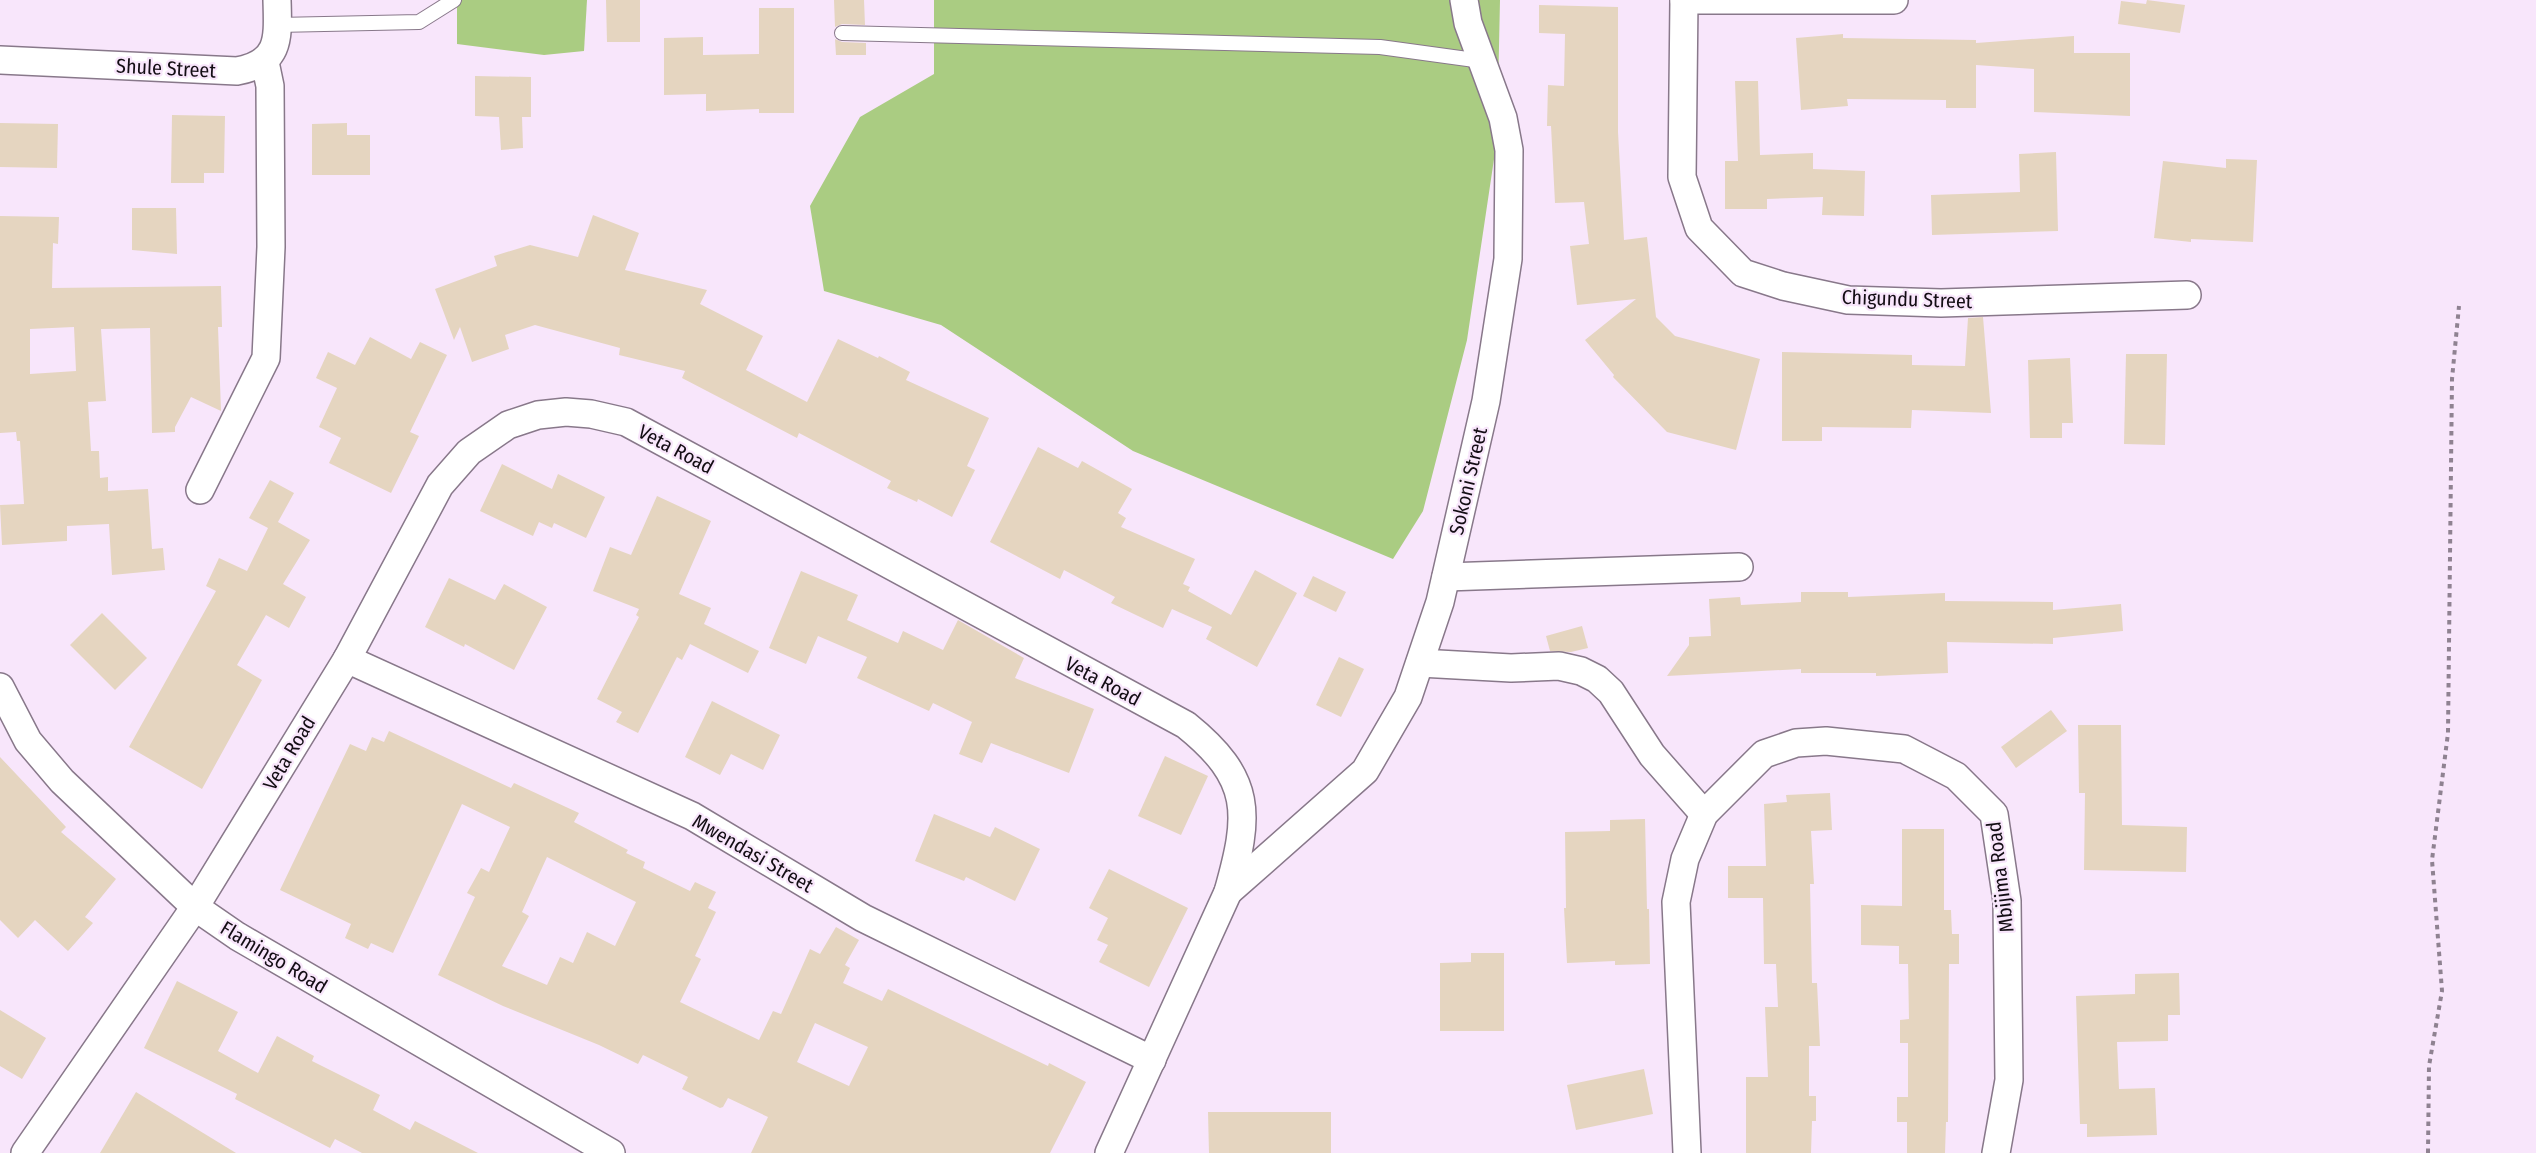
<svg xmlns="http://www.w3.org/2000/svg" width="2536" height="1153" font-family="'Fira Sans Condensed',sans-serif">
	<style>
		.green { fill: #aacc82 }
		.building { fill: #e5d5c0; fill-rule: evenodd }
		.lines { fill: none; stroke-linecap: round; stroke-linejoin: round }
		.service-casing { stroke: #88788a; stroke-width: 16 }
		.minor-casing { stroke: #88788a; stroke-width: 30 }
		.path { stroke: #8f8291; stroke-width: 4; stroke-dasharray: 4.5 4.5; stroke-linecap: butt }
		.service { stroke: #fff; stroke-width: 14 }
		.minor { stroke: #fff; stroke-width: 27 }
		.labels { text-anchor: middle; stroke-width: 4.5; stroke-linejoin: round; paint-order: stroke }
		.street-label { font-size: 20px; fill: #130d14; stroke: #f8e6fb }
	</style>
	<rect width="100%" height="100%" fill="#f8e6fb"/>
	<g class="green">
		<path d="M 457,0 L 587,0 L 584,51 L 544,55 L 457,44 Z"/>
		<path d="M 934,0 L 1500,0 L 1497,139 L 1467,340 L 1423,511 L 1393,559 L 1133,451 L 941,325 L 824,291 L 810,206 L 860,117 L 934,74 Z"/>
	</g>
	<g class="building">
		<path d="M 606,0 L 640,0 L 640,42 L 607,42 Z"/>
		<path d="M 834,0 L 864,0 L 865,25 L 842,24 L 835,27 Z"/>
		<path d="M 2147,0 L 2185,5 L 2180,33 L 2118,24 L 2121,1 L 2146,4 Z"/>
		<path d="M 1539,5 L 1618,7 L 1618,132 L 1624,240 L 1647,237 L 1656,317 L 1675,336 L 1760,359 L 1736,450 L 1667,432 L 1613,377 L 1614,375 L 1585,340 L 1636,299 L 1577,305 L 1570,246 L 1589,244 L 1584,202 L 1555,203 L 1551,126 L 1547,126 L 1548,85 L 1564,86 L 1565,34 L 1539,33 Z"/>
		<path d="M 759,8 L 794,8 L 794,113 L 759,113 L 759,109 L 706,111 L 706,94 L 664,95 L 664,38 L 703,37 L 703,55 L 759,54 Z"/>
		<path d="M 1843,34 L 1843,38 L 1976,40 L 1976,43 L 2074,36 L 2074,53 L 2130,53 L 2130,116 L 2034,112 L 2034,69 L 1976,65 L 1976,108 L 1946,108 L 1946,100 L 1847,99 L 1848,106 L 1801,110 L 1796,38 Z"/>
		<path d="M 835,39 L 842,42 L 866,43 L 866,55 L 836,55 Z"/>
		<path d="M 475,76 L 531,77 L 531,117 L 522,117 L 523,148 L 501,150 L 499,117 L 475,116 Z"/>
		<path d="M 1735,81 L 1758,81 L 1760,155 L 1813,153 L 1813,169 L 1865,171 L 1864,216 L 1822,215 L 1823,197 L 1767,199 L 1767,209 L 1725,209 L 1725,161 L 1738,161 Z"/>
		<path d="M 172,115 L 225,116 L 224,173 L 204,173 L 204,183 L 171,183 Z"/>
		<path d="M 0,123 L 58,124 L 57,168 L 0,167 Z"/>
		<path d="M 347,123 L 347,135 L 370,135 L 370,175 L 312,175 L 312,124 Z"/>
		<path d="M 2056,152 L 2058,231 L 1932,235 L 1931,195 L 2020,192 L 2019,154 Z"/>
		<path d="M 2226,159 L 2257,160 L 2253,242 L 2191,239 L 2191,242 L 2154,238 L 2163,161 L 2226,168 Z"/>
		<path d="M 132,208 L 176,208 L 177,254 L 132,250 Z"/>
		<path d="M 593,215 L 639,233 L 625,270 L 707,290 L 700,304 L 763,336 L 746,370 L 807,402 L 838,339 L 878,358 L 879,356 L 910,372 L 906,380 L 989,418 L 967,466 L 975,470 L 952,517 L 918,499 L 917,502 L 887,488 L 891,481 L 799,433 L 797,438 L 682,378 L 685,371 L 619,355 L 620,348 L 535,325 L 505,335 L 509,349 L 472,362 L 460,327 L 454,340 L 435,289 L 497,266 L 494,256 L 530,245 L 578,257 Z"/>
		<path d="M 0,216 L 59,217 L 58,244 L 53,243 L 52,288 L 221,286 L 222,327 L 218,327 L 221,411 L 191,397 L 175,427 L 175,432 L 152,433 L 150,328 L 101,329 L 106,401 L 88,402 L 91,451 L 99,451 L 100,478 L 108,477 L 108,491 L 148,489 L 152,549 L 163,548 L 165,570 L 112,575 L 109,524 L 67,526 L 67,541 L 2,545 L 0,505 L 24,504 L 20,441 L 17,441 L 16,432 L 0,433 ZM 74,327 L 76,371 L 30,374 L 30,329 Z"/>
		<path d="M 1983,317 L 1991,413 L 1912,410 L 1911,428 L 1822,427 L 1822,441 L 1782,441 L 1782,352 L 1912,355 L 1912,365 L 1965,366 L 1968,318 Z"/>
		<path d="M 370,337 L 411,359 L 420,342 L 447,355 L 410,432 L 419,436 L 391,493 L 329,463 L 341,438 L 319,427 L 337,388 L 316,378 L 328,352 L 355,365 Z"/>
		<path d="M 2126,354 L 2167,354 L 2165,445 L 2124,444 Z"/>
		<path d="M 2070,358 L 2073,423 L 2062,423 L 2062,438 L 2030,438 L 2028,360 Z"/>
		<path d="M 1038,447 L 1078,468 L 1082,461 L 1132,489 L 1118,513 L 1126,518 L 1121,527 L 1195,559 L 1183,584 L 1190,587 L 1188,591 L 1231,615 L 1255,570 L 1297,593 L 1257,667 L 1206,639 L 1212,627 L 1172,609 L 1163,628 L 1111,603 L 1115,597 L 1064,570 L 1060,579 L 990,542 Z"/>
		<path d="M 502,464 L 552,489 L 558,474 L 605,497 L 586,538 L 554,523 L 552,528 L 539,522 L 533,536 L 480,511 Z"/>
		<path d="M 270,480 L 294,493 L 278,522 L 310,540 L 283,584 L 306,597 L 289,628 L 266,615 L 237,665 L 262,680 L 202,789 L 129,747 L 216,591 L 206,586 L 219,558 L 247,571 L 268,528 L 249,518 Z"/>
		<path d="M 657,496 L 711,521 L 679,594 L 711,608 L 704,624 L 759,651 L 748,673 L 690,644 L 682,660 L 677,657 L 638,733 L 616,722 L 622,712 L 597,699 L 639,617 L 636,615 L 639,609 L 593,591 L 610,547 L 631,555 Z"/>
		<path d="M 801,571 L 858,595 L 847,620 L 898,643 L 903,631 L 943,650 L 958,620 L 1024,658 L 1015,678 L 1094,709 L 1069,773 L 991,743 L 982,763 L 959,754 L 972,722 L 933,703 L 929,711 L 857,678 L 867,657 L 818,636 L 806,664 L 769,648 Z"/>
		<path d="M 1313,576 L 1346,592 L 1336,612 L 1303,596 Z"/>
		<path d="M 449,578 L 495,600 L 504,584 L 547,607 L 514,670 L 465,644 L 464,647 L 425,627 Z"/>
		<path d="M 1801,592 L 1848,592 L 1848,597 L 1945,593 L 1945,601 L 2053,602 L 2053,610 L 2121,604 L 2123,631 L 2053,638 L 2053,644 L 1947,642 L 1948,673 L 1876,676 L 1876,673 L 1801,673 L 1801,669 L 1667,676 L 1689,645 L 1689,637 L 1711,636 L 1709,599 L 1740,597 L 1741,605 L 1801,602 Z"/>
		<path d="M 102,613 L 147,658 L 115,690 L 70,645 Z"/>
		<path d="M 1582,626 L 1588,648 L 1571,652 L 1550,651 L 1546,636 Z"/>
		<path d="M 1339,657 L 1364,669 L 1341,717 L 1316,705 Z"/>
		<path d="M 712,701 L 780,735 L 763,770 L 731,754 L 720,775 L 685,757 Z"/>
		<path d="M 2051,710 L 2067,731 L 2016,768 L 2001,747 Z"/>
		<path d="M 2078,725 L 2121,725 L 2122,825 L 2187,827 L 2186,872 L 2084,870 L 2085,793 L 2079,793 Z"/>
		<path d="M 389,731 L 511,788 L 514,783 L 579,813 L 574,822 L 628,850 L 626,853 L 645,862 L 643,868 L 690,891 L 695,882 L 716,892 L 708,908 L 716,912 L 695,956 L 701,959 L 680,1002 L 759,1040 L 773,1011 L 781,1014 L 810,949 L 820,954 L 836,927 L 859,940 L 845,965 L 850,968 L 843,983 L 882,1001 L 888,989 L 1048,1066 L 1049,1063 L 1086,1082 L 1050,1153 L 751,1153 L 768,1117 L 728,1098 L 723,1107 L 720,1108 L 682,1089 L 688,1077 L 643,1055 L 638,1064 L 599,1045 L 503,1006 L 438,975 L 475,897 L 467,893 L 481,868 L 489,872 L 510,827 L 462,804 L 393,953 L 371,943 L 368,949 L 345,938 L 351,924 L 280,890 L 350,744 L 366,751 L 372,737 L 384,742 ZM 547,857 L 636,902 L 615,946 L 587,932 L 573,963 L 560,957 L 547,985 L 502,966 L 529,916 L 522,912 ZM 815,1023 L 868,1047 L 849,1086 L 797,1062 Z"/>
		<path d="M 1165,756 L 1208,776 L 1181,835 L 1138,816 Z"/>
		<path d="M 0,757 L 66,827 L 61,832 L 116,879 L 85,917 L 93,923 L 68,951 L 35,920 L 18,938 L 0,920 Z"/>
		<path d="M 1830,793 L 1832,830 L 1811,831 L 1814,884 L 1810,884 L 1812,983 L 1817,983 L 1820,1046 L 1809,1046 L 1809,1096 L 1816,1096 L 1816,1121 L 1812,1121 L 1811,1153 L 1746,1153 L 1746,1077 L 1768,1077 L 1765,1007 L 1778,1007 L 1776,964 L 1764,964 L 1763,898 L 1728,898 L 1728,866 L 1766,866 L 1764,804 L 1787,802 L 1786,795 Z"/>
		<path d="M 934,814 L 990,837 L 995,827 L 1040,849 L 1015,901 L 966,877 L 964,881 L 915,861 Z"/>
		<path d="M 1645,819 L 1647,909 L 1649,909 L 1650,964 L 1615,965 L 1615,961 L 1567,963 L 1564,908 L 1566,908 L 1565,832 L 1610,831 L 1610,820 Z"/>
		<path d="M 1902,829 L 1944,829 L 1944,910 L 1951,910 L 1952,934 L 1959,934 L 1959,964 L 1949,964 L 1948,1122 L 1946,1122 L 1945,1153 L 1907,1153 L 1907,1122 L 1897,1122 L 1897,1097 L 1908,1097 L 1908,1043 L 1900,1043 L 1900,1020 L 1909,1019 L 1908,964 L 1899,964 L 1899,946 L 1861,945 L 1861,905 L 1902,906 Z"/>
		<path d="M 1109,869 L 1188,908 L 1149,987 L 1099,962 L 1108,945 L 1097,940 L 1108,918 L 1089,908 Z"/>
		<path d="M 1471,953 L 1504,953 L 1504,1031 L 1440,1031 L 1440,963 L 1471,962 Z"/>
		<path d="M 2179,973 L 2180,1015 L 2168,1015 L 2168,1041 L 2117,1042 L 2119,1089 L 2155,1088 L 2157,1135 L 2087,1137 L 2087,1124 L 2080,1124 L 2076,996 L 2135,994 L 2135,974 Z"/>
		<path d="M 177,981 L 238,1012 L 218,1051 L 258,1073 L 277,1036 L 314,1056 L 312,1061 L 380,1095 L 373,1110 L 410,1130 L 415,1121 L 478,1153 L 362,1153 L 335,1139 L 330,1148 L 235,1099 L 237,1094 L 144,1048 Z"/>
		<path d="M 0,1010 L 46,1038 L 22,1079 L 0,1066 Z"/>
		<path d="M 1644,1069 L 1653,1114 L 1576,1130 L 1567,1085 Z"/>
		<path d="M 136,1092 L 236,1153 L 100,1153 Z"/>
		<path d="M 1208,1112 L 1331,1112 L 1331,1153 L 1209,1153 Z"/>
	</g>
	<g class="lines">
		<defs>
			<g id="service">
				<path d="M 277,25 L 419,22 L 454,0"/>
				<path d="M 842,33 L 1380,47 L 1482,61"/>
			</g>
			<g id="minor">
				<path d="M 1684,0 L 1682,177 L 1699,228 L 1743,273 L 1783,286 L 1848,300 L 1941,303 L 2187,295"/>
				<path d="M 1684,0 L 1894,0"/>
				<path d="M 0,60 L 237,71 C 281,63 278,38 277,0"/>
				<path d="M 200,490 L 266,358 L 271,247 L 270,86 L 265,62"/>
				<path d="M 1446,577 L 1739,567"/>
				<path d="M 347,659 L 692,816 L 863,918 L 1152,1060"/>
				<path d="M 1420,663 L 1511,668 L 1559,666 L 1581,671 L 1597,679 L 1611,692 L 1652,755 L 1704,814"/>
				<path d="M 0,687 L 28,741 L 62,781 L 195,907 L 237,936 L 611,1153"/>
				<path d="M 1228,892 L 1365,771 L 1408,697 L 1440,602 L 1486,401 L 1508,259 L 1509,150 L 1503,118 L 1468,23 L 1464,0"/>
				<path d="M 25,1153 L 195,907 L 347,659 L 440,485 L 469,452 L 508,425 L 538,415 L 566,412 L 591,414 L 626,422 L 1186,725 C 1253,779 1250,814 1228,892 L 1109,1153"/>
				<path d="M 1687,1153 L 1676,902 L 1685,859 L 1704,814 L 1764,754 L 1796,743 L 1826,741 L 1904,749 L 1956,776 L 1994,814 L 2007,901 L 2009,1080 L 1996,1153"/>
			</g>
		</defs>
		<use href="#service" class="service-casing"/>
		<use href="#minor" class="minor-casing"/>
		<path class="path" d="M 2428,1153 L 2429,1066 L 2442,991 L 2432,860 L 2448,733 L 2452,379 L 2459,306"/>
		<use href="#service" class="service"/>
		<use href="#minor" class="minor"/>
	</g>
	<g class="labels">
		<g class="street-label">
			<text transform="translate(166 68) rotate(3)" y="7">Shule Street</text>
			<text transform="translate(1907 299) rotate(2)" y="7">Chigundu Street</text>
			<text transform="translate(676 449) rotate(28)" y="7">Veta Road</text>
			<text transform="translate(1468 481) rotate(-77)" y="7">Sokoni Street</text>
			<text transform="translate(1103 681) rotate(28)" y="7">Veta Road</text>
			<text transform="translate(289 753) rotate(-59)" y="7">Veta Road</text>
			<text transform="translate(753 853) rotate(30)" y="7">Mwendasi Street</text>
			<text transform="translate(2000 877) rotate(-97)" y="7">Mbijima Road</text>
			<text transform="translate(274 957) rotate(31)" y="7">Flamingo Road</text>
		</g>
	</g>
</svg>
